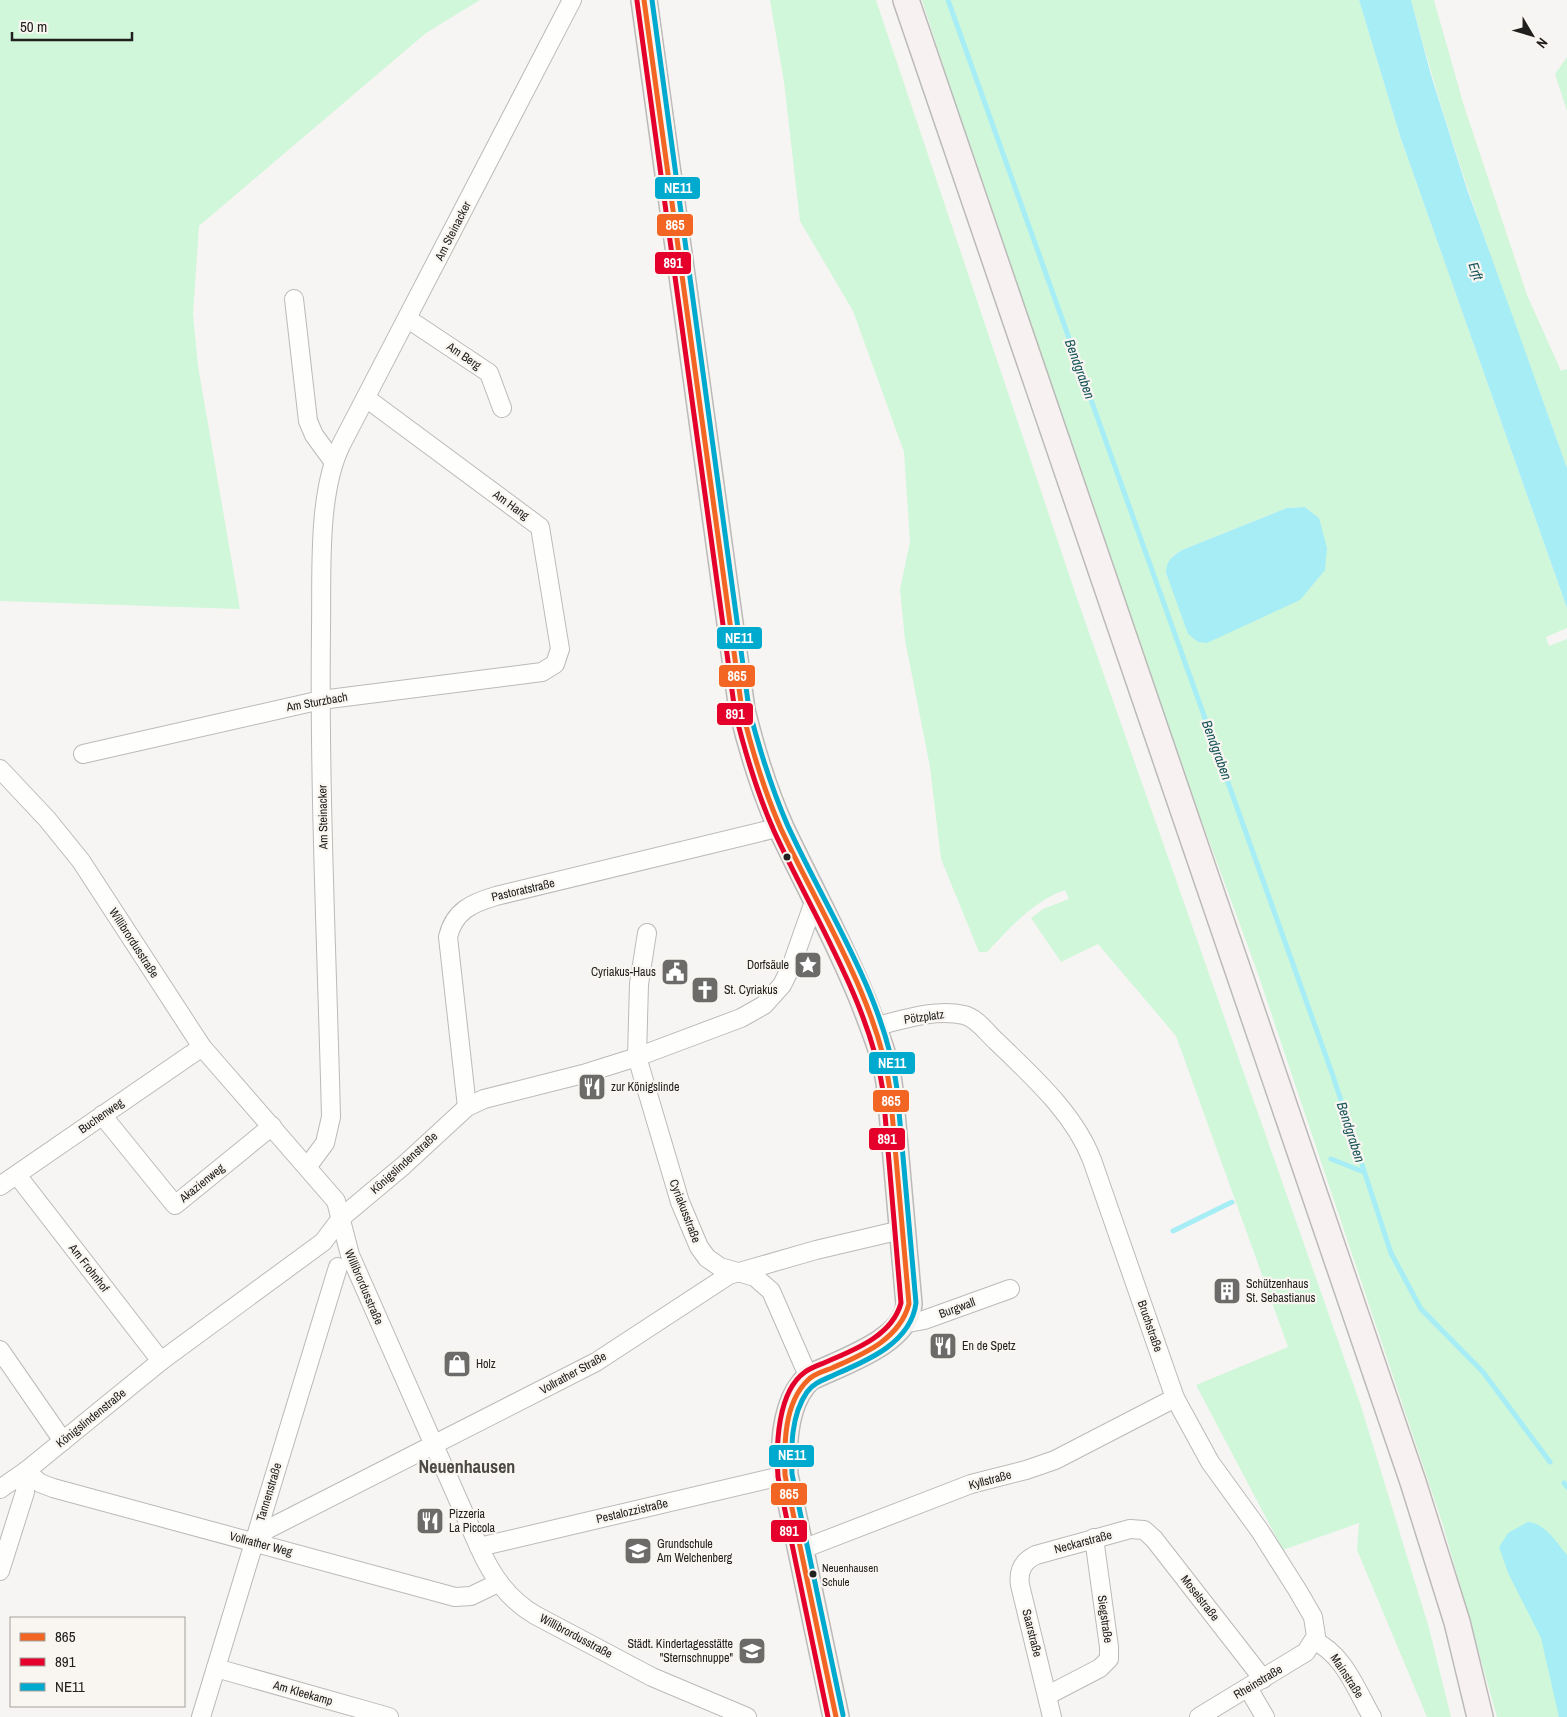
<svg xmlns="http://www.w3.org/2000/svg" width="1567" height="1717" font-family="'Archivo Narrow',sans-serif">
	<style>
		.green { fill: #d0f7d9; fill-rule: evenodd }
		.water { fill: #a7edf6 }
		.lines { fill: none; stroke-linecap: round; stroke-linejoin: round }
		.stream { stroke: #a7edf6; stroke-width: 5 }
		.street-casing { stroke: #bbbab8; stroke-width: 20 }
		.secondary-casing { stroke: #bbbab8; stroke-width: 28 }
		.street { stroke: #fefefd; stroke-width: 18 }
		.secondary { stroke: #f7f2f1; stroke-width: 25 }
		.bus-1-casing { stroke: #f9f6f1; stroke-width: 9 }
		.bus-2-casing { stroke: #f9f6f1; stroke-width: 9 }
		.bus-3-casing { stroke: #f9f6f1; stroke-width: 9 }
		.bus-1 { stroke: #f26522; stroke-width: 5 }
		.bus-2 { stroke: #e4002b; stroke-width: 5 }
		.bus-3 { stroke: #00a9ce; stroke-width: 5 }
		.bus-dot { fill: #21201f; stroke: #f9f6f1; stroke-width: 2 }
		.labels { text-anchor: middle; stroke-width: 4.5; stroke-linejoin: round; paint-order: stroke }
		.bus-label { font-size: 11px; fill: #21201f; stroke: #f9f6f1; text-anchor: start }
		.street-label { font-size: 12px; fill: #21201f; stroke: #f9f6f1 }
		.poi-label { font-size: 12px; fill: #21201f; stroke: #f9f6f1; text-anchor: start }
		.water-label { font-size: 14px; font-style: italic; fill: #1a555c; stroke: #f9f6f1 }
		.district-label { font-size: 18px; font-weight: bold; fill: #4c4a46; stroke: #f9f6f1 }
		.line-badge { stroke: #f9f6f1; stroke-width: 2 }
		.badge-label { font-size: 14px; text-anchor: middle; font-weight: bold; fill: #fff }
	</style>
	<rect width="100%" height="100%" fill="#f7f5f3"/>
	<g class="green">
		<path d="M 0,0 L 480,0 L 426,33 L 199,226 L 193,314 L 198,366 L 240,609 L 0,601 Z"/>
		<path d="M 770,0 L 876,0 L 1079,604 L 1361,1406 L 1429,1628 L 1451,1717 L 1427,1717 L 1357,1550 L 1359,1523 L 1283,1550 L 1196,1385 L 1288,1347 L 1176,1036 L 1098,944 L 1061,962 L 1031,918 L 1043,909 L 1069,899 L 1065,890 C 1032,902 1011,927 987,952 L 979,952 L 941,859 L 930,767 L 905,640 L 900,589 L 910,542 L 904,452 L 853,311 L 800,221 L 784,82 Z"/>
		<path d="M 922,0 L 1359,0 L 1400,136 L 1567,608 L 1567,628 L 1546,637 L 1549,646 L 1567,639 L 1567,1717 L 1497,1717 L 1443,1525 L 1257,971 L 1124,610 L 1001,246 ZM 1305,507 L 1319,518 L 1198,642 L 1188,633 L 1166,573 L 1172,556 L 1182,550 L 1287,508 Z"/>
		<path d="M 1411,0 L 1434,0 L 1464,106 L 1527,295 L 1561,371 L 1567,369 L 1567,468 C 1511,313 1453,159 1411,0 Z"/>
		<path d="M 1567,57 L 1567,111 L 1555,74 Z"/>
	</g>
	<g class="water">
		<path d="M 1359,0 L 1411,0 L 1431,75 L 1467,189 L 1567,468 L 1567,608 L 1400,136 Z"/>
		<path d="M 1305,507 L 1319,518 L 1327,548 L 1325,570 L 1300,600 L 1207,643 L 1198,642 L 1188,634 L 1166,573 C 1166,561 1172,556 1182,550 L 1287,508 Z"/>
		<path d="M 1528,1522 C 1545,1523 1557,1543 1567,1555 L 1567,1717 L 1559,1717 L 1541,1638 L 1508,1573 L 1499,1547 L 1508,1533 Z"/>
	</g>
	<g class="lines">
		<g class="stream">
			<path d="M 948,0 L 1333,1076 L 1391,1253 L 1421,1309 L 1483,1372 L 1550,1462"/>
			<path d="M 1331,1159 L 1364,1172"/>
			<path d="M 1173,1231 L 1232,1202"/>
			<path d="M 1564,1483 L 1567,1487"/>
		</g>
		<defs>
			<g id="street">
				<path d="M 294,299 L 308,421 L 314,435 L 333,461"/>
				<path d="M 408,319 L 489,373 L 502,408"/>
				<path d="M 83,754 L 321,700 L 542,672 L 555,664 L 560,649 L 540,527 L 366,398"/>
				<path d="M 0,769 L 47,819 L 81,861 L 202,1047 L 336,1201 L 350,1255 L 479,1547 C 492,1576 508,1599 535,1615 L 652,1677 L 747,1717"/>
				<path d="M 647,933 L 639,984 L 637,1057 L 680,1202 L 699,1247 L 707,1258 L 720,1267 L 755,1277 L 771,1291 L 809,1378"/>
				<path d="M 873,1027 C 902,1020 935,1008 964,1015 C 977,1018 987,1033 996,1041 C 1032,1076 1074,1113 1092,1160 L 1175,1398 L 1210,1462 L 1260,1531 L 1298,1591 L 1313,1617 L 1316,1636 L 1306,1652 L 1199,1717"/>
				<path d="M 467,1107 L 448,937 C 454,911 472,903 496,896 L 781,827"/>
				<path d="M 102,1115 L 175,1205 L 272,1126"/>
				<path d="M 308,1166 L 325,1143 L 331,1117 C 327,954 319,791 321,628 C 322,574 317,494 341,445 L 572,0"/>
				<path d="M 17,1175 L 161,1361"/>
				<path d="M 0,1186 L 202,1047"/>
				<path d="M 903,1324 L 924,1320 L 1010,1289"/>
				<path d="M 0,1350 L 63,1441"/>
				<path d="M 26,1471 L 40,1483 L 53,1488 L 455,1597 L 471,1596 L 498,1583"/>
				<path d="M 0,1489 L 26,1471 L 161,1361 L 323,1242 L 342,1217 L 403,1166 L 467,1107 L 484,1099 L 583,1074 L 637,1057 L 741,1018 L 764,1005 L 782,985 L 791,967 L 816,896"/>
				<path d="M 254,1542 L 268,1529 L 596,1362 L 729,1275 L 816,1250 L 901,1230"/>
				<path d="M 479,1547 L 785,1475"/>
				<path d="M 800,1550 L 971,1484 L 1026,1470 L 1055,1460 L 1175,1398"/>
				<path d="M 0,1571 L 25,1492 L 26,1471"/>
				<path d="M 1314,1641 C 1343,1653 1357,1691 1372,1717"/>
				<path d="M 216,1668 L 389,1717"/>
				<path d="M 1248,1688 L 1265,1717"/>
				<path d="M 1048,1695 L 1100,1668 L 1109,1659 L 1109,1647 L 1094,1538"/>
				<path d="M 201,1717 L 338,1267"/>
				<path d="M 1052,1717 L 1020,1585 C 1018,1571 1023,1561 1036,1555 L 1130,1529 L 1144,1530 L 1154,1539 L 1263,1679"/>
			</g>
			<g id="secondary">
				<path d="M 644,0 L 742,710 C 752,751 764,790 781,828 C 809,887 840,943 864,1003 C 875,1032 887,1060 890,1090 L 909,1304 C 907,1342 839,1363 809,1378 C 785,1401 783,1444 785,1475 L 836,1717"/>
				<path d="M 906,0 L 1413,1482 L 1457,1622 L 1480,1717"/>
			</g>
		</defs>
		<use href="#street" class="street-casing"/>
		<use href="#secondary" class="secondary-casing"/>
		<use href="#street" class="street"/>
		<use href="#secondary" class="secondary"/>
		<defs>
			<path id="bus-1" d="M 644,0 L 742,710 C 752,750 764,791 781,829 C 819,910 878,1001 890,1090 L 909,1304 C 899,1340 863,1354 832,1368 C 824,1371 813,1374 808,1380 C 784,1403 784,1444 785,1475 L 836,1717"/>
			<path id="bus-2" d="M 637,1 L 735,712 C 745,752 757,793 774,831 C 811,912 870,1003 883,1091 L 901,1303 C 892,1336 854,1350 826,1362 C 819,1365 810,1368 805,1372 C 777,1392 776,1446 778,1477 L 828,1717"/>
			<path id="bus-3" d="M 652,0 L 749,709 C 759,748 771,787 787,824 C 825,908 885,996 897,1089 L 916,1303 C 911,1342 869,1360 836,1374 C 826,1379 814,1382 807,1392 C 791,1415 791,1447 792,1474 L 843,1715"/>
		</defs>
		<use href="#bus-1" class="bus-1-casing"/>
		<use href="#bus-2" class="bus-2-casing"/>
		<use href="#bus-3" class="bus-3-casing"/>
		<use href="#bus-1" class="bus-1"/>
		<use href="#bus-2" class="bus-2"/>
		<use href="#bus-3" class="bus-3"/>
	</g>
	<defs>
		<symbol id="sight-square" viewBox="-11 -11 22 22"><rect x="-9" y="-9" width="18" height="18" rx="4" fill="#6c6b69" stroke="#f9f6f1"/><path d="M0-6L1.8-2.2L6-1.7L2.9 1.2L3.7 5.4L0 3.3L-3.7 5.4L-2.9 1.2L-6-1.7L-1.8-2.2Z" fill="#fff"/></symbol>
		<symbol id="civic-square" viewBox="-11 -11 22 22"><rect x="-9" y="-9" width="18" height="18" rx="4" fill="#6c6b69" stroke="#f9f6f1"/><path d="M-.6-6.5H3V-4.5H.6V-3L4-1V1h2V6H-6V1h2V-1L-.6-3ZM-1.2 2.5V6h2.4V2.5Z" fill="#fff"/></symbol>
		<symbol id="church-square" viewBox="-11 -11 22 22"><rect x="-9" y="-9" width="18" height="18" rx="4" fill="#6c6b69" stroke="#f9f6f1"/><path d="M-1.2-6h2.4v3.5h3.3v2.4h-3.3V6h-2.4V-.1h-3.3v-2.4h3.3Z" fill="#fff"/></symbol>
		<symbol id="restaurant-square" viewBox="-11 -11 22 22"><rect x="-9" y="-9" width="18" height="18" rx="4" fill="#6c6b69" stroke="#f9f6f1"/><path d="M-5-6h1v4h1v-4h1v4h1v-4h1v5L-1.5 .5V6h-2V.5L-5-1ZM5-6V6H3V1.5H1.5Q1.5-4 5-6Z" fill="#fff"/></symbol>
		<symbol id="building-square" viewBox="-11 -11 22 22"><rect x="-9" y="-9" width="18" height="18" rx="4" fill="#6c6b69" stroke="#f9f6f1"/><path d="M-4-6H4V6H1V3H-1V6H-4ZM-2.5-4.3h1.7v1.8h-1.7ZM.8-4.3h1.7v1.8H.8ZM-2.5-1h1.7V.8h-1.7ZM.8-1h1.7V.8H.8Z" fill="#fff"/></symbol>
		<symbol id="shop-square" viewBox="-11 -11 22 22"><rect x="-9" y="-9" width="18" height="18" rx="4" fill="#6c6b69" stroke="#f9f6f1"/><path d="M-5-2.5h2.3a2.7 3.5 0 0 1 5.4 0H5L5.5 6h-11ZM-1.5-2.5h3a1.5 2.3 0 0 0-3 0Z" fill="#fff"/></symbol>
		<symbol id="school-square" viewBox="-11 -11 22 22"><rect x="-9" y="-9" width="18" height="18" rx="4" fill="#6c6b69" stroke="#f9f6f1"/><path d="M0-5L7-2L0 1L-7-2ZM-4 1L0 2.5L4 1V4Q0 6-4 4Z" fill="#fff"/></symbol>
	</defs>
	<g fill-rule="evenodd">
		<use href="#sight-square" x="792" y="949" width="32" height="32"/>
		<use href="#civic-square" x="659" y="956" width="32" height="32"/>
		<use href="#church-square" x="689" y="974" width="32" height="32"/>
		<use href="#restaurant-square" x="576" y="1071" width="32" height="32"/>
		<use href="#building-square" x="1211" y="1275" width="32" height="32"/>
		<use href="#restaurant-square" x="927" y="1330" width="32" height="32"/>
		<use href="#shop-square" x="441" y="1348" width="32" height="32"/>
		<use href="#restaurant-square" x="414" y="1505" width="32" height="32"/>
		<use href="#school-square" x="622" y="1535" width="32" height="32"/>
		<use href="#school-square" x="736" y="1635" width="32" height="32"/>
	</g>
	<g class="bus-dot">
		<circle cx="787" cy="857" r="4.5"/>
		<circle cx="813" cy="1574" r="4.5"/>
	</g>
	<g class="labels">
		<g class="bus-label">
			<text x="822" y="1572">Neuenhausen<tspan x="822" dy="14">Schule</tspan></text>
		</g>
		<g class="street-label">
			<text transform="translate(453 231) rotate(-63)" y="4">Am Steinacker</text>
			<text transform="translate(464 356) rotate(34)" y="4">Am Berg</text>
			<text transform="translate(511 505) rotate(36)" y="4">Am Hang</text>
			<text transform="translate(317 702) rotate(-10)" y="4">Am Sturzbach</text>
			<text transform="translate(323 817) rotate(-91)" y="4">Am Steinacker</text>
			<text transform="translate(523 890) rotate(-13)" y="4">Pastoratstraße</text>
			<text transform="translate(134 943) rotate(57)" y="4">Willibrordusstraße</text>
			<text transform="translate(924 1017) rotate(-8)" y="4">Pötzplatz</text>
			<text transform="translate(101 1116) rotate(-35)" y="4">Buchenweg</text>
			<text transform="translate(404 1163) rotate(-42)" y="4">Königslindenstraße</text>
			<text transform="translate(202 1183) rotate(-39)" y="4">Akazienweg</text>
			<text transform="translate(685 1211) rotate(69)" y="4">Cyriakusstraße</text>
			<text transform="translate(89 1268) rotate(52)" y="4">Am Frohnhof</text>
			<text transform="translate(364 1287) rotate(67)" y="4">Willibrordusstraße</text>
			<text transform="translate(957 1308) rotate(-20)" y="4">Burgwall</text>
			<text transform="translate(1150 1326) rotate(71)" y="4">Bruchstraße</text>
			<text transform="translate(573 1373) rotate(-29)" y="4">Vollrather Straße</text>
			<text transform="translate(91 1418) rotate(-39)" y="4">Königslindenstraße</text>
			<text transform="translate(990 1480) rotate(-15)" y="4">Kyllstraße</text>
			<text transform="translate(269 1492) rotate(-73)" y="4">Tannenstraße</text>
			<text transform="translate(632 1511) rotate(-13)" y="4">Pestalozzistraße</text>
			<text transform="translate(1083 1542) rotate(-15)" y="4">Neckarstraße</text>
			<text transform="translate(261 1544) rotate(15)" y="4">Vollrather Weg</text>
			<text transform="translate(1200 1598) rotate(52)" y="4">Moselstraße</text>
			<text transform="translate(1105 1619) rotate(82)" y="4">Siegstraße</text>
			<text transform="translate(1032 1633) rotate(76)" y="4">Saarstraße</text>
			<text transform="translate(576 1636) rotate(28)" y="4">Willibrordusstraße</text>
			<text transform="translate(1347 1676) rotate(57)" y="4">Mainstraße</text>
			<text transform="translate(1258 1682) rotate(-31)" y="4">Rheinstraße</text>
			<text transform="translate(303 1693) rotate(16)" y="4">Am Kleekamp</text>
		</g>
		<g class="poi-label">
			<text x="789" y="969" text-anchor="end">Dorfsäule</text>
			<text x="656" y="976" text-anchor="end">Cyriakus-Haus</text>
			<text x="724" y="994">St. Cyriakus</text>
			<text x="611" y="1091">zur Königslinde</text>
			<text x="1246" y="1288">Schützenhaus<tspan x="1246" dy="14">St. Sebastianus</tspan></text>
			<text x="962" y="1350">En de Spetz</text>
			<text x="476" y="1368">Holz</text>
			<text x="449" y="1518">Pizzeria<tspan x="449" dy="14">La Piccola</tspan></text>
			<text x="657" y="1548">Grundschule<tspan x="657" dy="14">Am Welchenberg</tspan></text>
			<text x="733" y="1648" text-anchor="end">Städt. Kindertagesstätte<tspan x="733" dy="14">"Sternschnuppe"</tspan></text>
		</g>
		<g class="water-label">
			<text transform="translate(1476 271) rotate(71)" y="5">Erft</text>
			<text transform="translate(1080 369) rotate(70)" y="5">Bendgraben</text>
			<text transform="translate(1217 750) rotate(70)" y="5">Bendgraben</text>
			<text transform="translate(1351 1132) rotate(72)" y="5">Bendgraben</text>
		</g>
		<g class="district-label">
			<text x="467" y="1473">Neuenhausen</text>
		</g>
	</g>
	<g class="line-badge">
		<rect x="654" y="176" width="47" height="24" rx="5" fill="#00a9ce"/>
		<rect x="656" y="213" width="38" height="24" rx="5" fill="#f26522"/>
		<rect x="654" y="251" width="38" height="24" rx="5" fill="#e4002b"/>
		<rect x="716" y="626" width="47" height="24" rx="5" fill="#00a9ce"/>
		<rect x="718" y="664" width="38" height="24" rx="5" fill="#f26522"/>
		<rect x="716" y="702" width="38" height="24" rx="5" fill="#e4002b"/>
		<rect x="868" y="1051" width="48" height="24" rx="5" fill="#00a9ce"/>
		<rect x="872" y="1089" width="38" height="24" rx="5" fill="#f26522"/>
		<rect x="868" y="1127" width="38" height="24" rx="5" fill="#e4002b"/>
		<rect x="768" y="1444" width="47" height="24" rx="5" fill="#00a9ce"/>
		<rect x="770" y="1482" width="38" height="24" rx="5" fill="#f26522"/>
		<rect x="770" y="1519" width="38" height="24" rx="5" fill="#e4002b"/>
	</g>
	<g class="badge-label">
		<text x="678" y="193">NE11</text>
		<text x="675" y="230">865</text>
		<text x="673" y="268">891</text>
		<text x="739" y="643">NE11</text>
		<text x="737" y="681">865</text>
		<text x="735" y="719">891</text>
		<text x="892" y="1068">NE11</text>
		<text x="891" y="1106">865</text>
		<text x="887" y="1144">891</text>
		<text x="792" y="1460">NE11</text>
		<text x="789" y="1499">865</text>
		<text x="789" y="1536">891</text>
	</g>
	<rect x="10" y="1617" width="175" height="90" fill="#f9f6f1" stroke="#a3a09d"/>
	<rect x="20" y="1633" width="25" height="8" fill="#f26522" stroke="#a3a09d"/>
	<text x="55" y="1642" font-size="15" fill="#21201f">865</text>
	<rect x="20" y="1658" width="25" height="8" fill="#e4002b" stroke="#a3a09d"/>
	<text x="55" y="1667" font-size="15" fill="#21201f">891</text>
	<rect x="20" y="1683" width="25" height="8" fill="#00a9ce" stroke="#a3a09d"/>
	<text x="55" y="1692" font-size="15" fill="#21201f">NE11</text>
	<g transform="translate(1532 35) rotate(128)" stroke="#f9f6f1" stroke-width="4" paint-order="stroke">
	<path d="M0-4L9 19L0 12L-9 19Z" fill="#21201f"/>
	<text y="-8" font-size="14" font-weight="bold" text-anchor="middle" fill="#21201f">N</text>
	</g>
	<path d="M12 32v8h120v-8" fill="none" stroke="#21201f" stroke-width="2.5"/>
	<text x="20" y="32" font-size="15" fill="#21201f" stroke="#f9f6f1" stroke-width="4" paint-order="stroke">50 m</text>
</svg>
